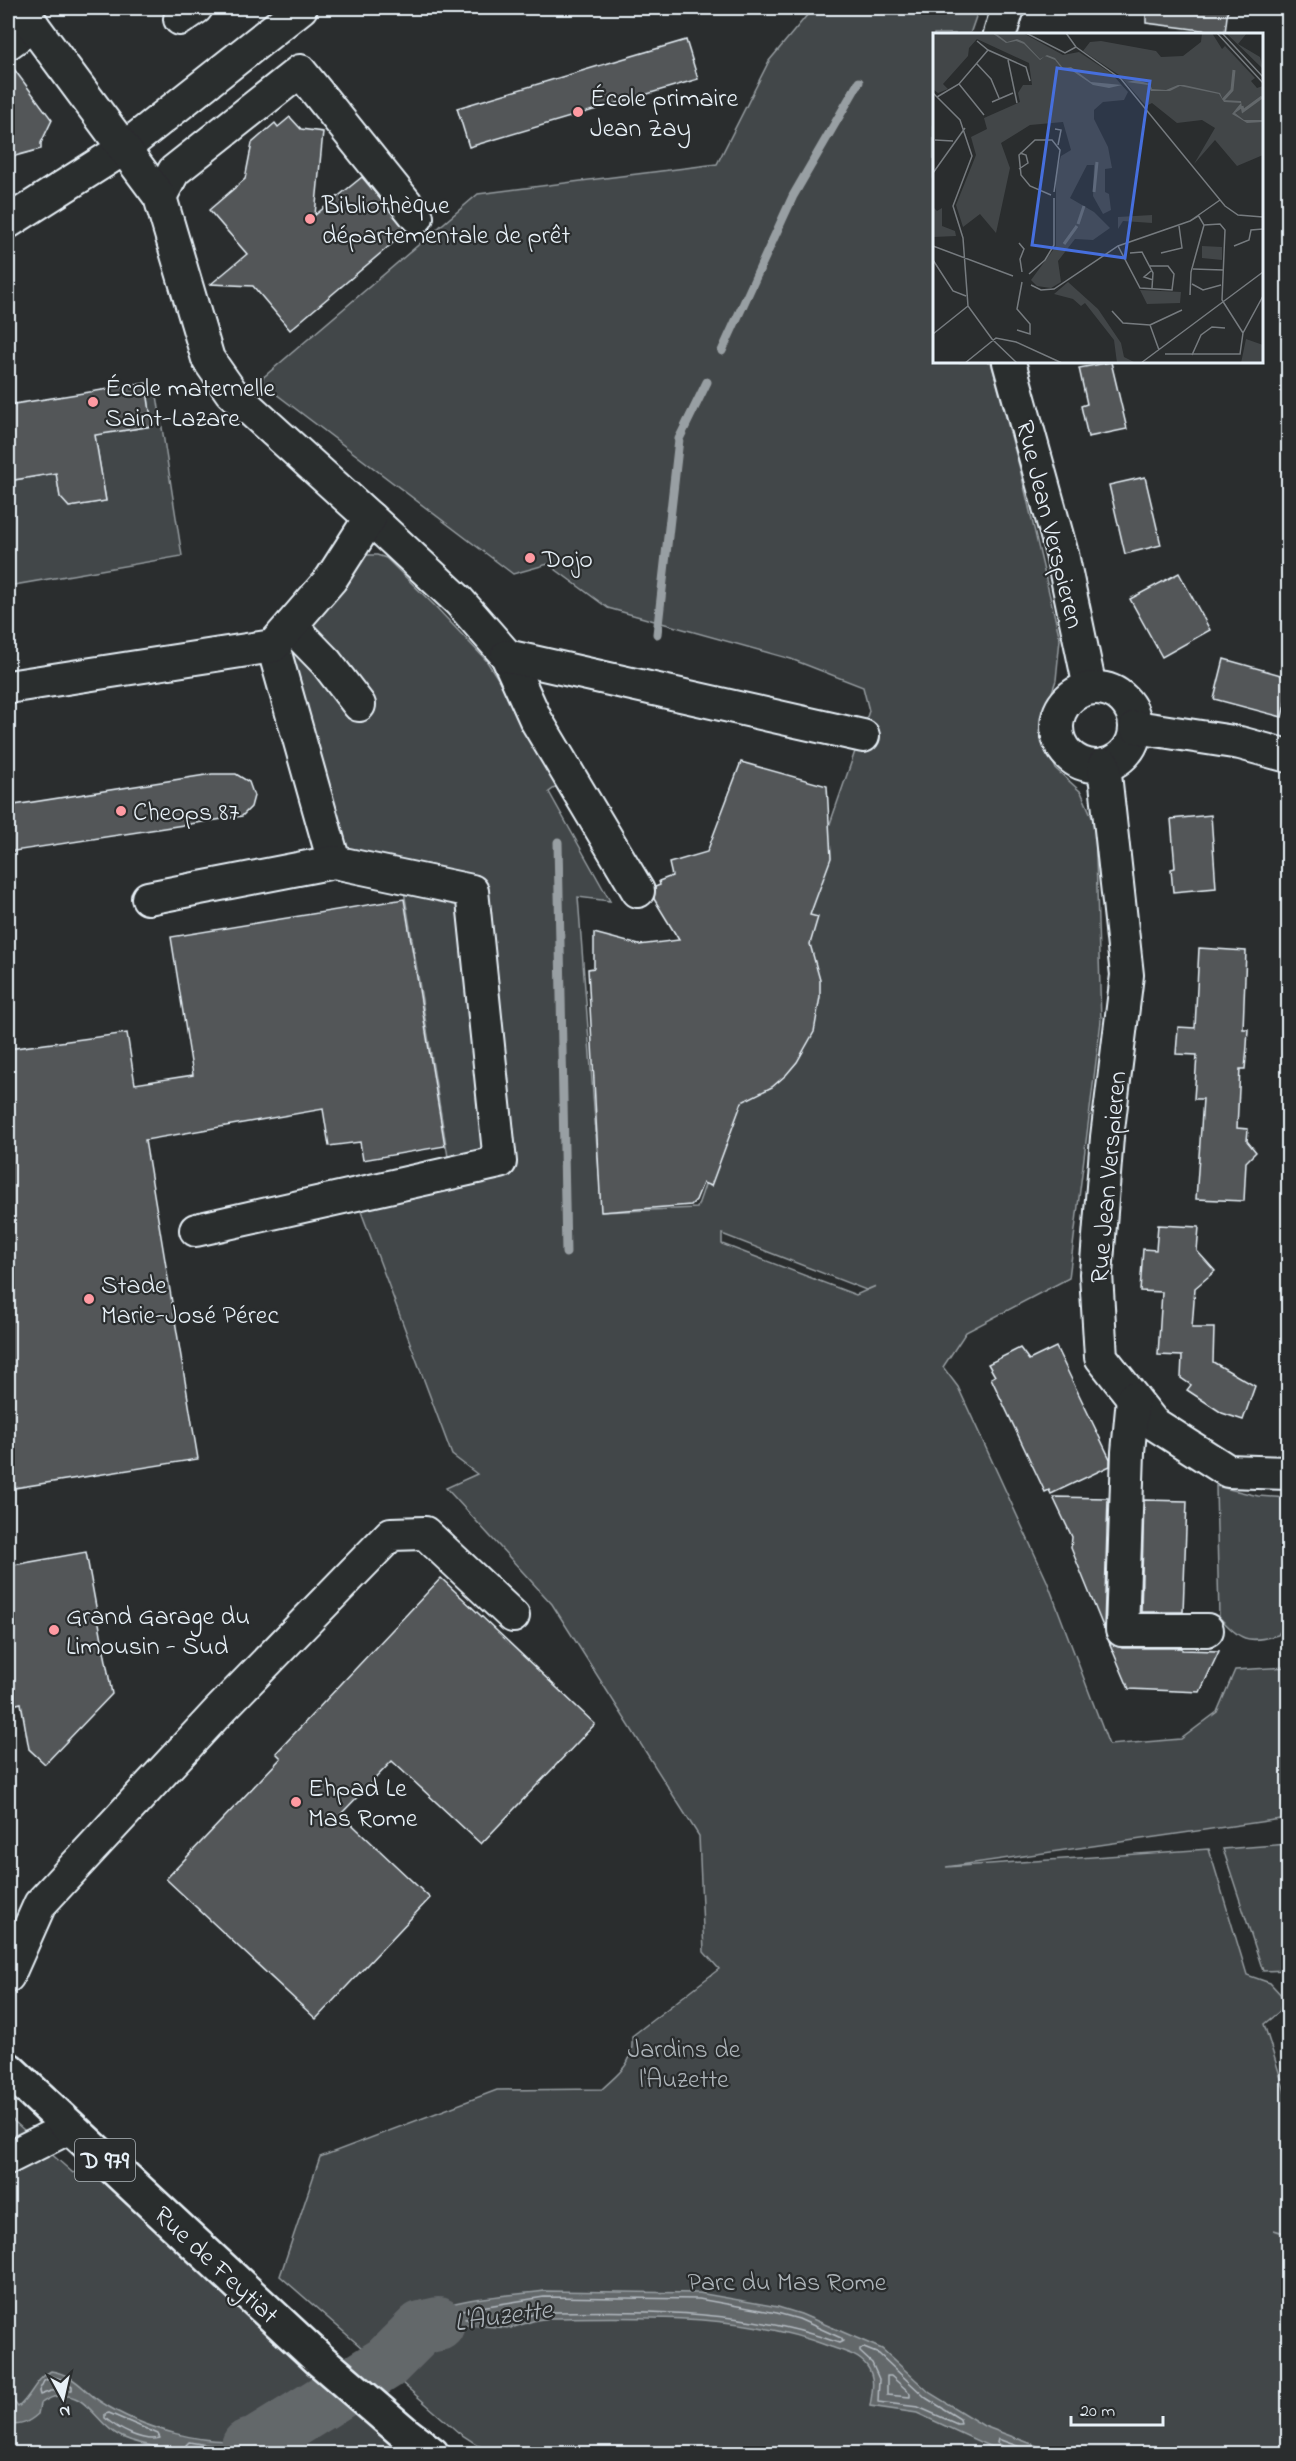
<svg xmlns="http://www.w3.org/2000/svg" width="1296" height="2461" font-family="'Indie Flower',sans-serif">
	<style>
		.green { fill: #424648; stroke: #959ca0; stroke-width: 1.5; fill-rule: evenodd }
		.water { fill: #63686b; stroke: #989fa3; stroke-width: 1.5 }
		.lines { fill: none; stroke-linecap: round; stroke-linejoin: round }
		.shore { stroke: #b3bac0; stroke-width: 1.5 }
		.stream { stroke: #989fa3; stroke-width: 9 }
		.river { stroke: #63686b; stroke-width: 54 }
		.building { fill: #535759; stroke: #e8f1f8; stroke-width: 1.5 }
		.minor-casing { stroke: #e8f1f8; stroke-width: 36 }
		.major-casing { stroke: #e8f1f8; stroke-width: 38 }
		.minor { stroke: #2a2d2e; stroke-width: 32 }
		.major { stroke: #2a2d2e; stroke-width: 33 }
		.poi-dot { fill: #ff9aa2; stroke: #2a2d2e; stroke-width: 2 }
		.labels { text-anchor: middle; stroke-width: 4.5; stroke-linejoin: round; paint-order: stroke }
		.shield { fill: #2a2d2e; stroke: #afb6bb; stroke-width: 1.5 }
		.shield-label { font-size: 24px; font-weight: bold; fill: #e8f1f8 }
		.poi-label { font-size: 26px; fill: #e8f1f8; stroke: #2a2d2e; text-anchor: start }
		.street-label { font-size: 26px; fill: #e8f1f8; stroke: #2a2d2e }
		.park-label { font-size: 26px; fill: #aeb5ba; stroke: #2a2d2e }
		.water-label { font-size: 27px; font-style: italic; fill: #acb3b9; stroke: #2a2d2e }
		.inset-river { fill: none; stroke: #63686b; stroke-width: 3 }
		.inset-road { fill: none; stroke: #767b7f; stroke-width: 1.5 }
		.view { fill: #466fde; fill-opacity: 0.15; stroke: #466fde; stroke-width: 3 }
		.inset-edge { fill: none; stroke: #e8f1f8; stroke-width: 3 }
	</style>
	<rect width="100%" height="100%" fill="#2a2d2e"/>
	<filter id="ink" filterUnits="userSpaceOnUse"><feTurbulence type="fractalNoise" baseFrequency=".0167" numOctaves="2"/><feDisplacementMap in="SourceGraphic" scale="12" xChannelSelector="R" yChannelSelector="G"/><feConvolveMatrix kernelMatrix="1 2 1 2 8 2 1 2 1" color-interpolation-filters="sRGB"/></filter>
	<g filter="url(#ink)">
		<g class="green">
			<path d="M 813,8 L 979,8 L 970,34 L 934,34 L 934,362 L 991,362 L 1020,469 L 1060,639 L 1056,680 L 1039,731 L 1056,769 L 1081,792 L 1095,824 L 1101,1021 L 1069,1278 L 966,1332 L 943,1367 L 958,1387 L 1047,1581 L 1109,1745 L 1181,1739 L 1217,1712 L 1235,1670 L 1288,1667 L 1288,1818 L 946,1867 L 1209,1849 L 1247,1975 L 1270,1983 L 1282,1996 L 1280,2011 L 1264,2024 L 1288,2101 L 1288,2234 L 1274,2230 L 1288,2235 L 1288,2453 L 490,2453 L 459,2433 L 280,2276 L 320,2157 L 497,2090 L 602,2089 C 621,2071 634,2064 632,2036 L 719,1969 L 704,1952 L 699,1836 L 552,1604 L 446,1488 L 477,1474 L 452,1455 L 359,1206 L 452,1181 L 400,867 L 340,852 L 289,645 L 365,555 L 377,555 L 386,558 L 434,605 L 486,660 L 564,781 L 549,792 L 610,901 L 578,897 L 602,1212 L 697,1208 L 869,711 L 863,687 L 791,659 L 608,608 L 548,564 L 513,574 L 259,381 L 478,194 L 717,164 L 769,61 ZM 722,1234 L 866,1290 L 876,1286 L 856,1295 L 722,1244 Z"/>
			<path d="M 156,389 L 182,556 L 8,586 L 8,481 L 56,473 L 60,497 L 69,507 L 106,501 L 95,435 L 152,426 L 147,391 Z"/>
			<path d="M 1216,1486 L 1258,1496 L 1288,1498 L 1288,1619 L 1278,1635 C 1246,1644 1241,1640 1219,1617 Z"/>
			<path d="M 1288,1844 L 1288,1970 L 1263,1971 L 1223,1849 Z"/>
			<path d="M 8,2116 L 73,2173 L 90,2167 L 384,2427 L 395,2453 L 8,2453 Z"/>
		</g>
		<g class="water">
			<path d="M 544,2291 L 699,2293 L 778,2307 L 801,2314 L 882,2349 L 930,2393 L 984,2426 L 1056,2453 L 1004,2453 L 917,2413 L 870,2406 C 872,2393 876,2378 867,2366 C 859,2355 843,2351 831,2347 C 743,2313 644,2317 551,2318 L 536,2320 L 511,2328 L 453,2324 L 418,2339 L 385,2371 L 375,2360 C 391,2345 407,2323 426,2313 C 458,2297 508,2296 544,2291 Z"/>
			<path d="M 51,2371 C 76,2375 82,2390 101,2402 C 138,2426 212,2451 255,2436 C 274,2430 290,2416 306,2405 L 316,2413 C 297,2427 275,2448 250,2453 C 225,2459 143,2448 120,2436 C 103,2428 94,2409 79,2400 C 65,2392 51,2396 40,2404 L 38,2414 C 29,2422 20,2427 8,2424 L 8,2394 L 18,2407 C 32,2396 35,2379 51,2371 Z"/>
		</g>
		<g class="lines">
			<g class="shore">
				<path d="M 544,2297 L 699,2299 L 777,2313 L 799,2319 L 841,2338 L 843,2341 L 839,2343 C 748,2309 648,2311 550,2312 L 534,2314 L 510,2322 L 452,2318 L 421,2331 L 418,2329 L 428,2319 L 443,2313 Z"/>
				<path d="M 864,2348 L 879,2354 L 926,2398 L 960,2419 L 961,2424 L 957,2424 L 918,2407 L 878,2402 L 879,2379 L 872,2363 L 860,2352 L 860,2349 Z"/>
				<path d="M 887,2376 L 891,2376 L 910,2393 L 910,2397 L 887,2395 Z"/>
				<path d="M 52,2377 L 61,2379 L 72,2386 L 72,2390 L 51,2391 L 40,2395 L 39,2391 L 44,2381 Z"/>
				<path d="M 109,2413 L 158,2434 L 160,2438 C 143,2443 118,2429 105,2418 L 105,2414 Z"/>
				<path d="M 188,2454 L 186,2445 L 189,2442 L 225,2448 L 249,2444 L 252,2446 L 250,2454"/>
				<path d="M 1005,2454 L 1003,2447 L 997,2443 L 998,2439 L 1039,2454"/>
			</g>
			<g class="stream">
				<path d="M 722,351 L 793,196 L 859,82"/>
				<path d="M 657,634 L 679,439 L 707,382"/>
				<path d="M 558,842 L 566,1253"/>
			</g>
			<path class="river" d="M 248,2446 L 255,2445 L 386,2363 L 421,2328 L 438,2324"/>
		</g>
		<g class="building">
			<path d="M 1146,8 L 1228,8 L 1225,33 L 1146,23 Z"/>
			<path d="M 686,40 L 698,79 L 469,147 L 457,108 Z"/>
			<path d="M 8,61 L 52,120 L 41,143 L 41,149 L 8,158 Z"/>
			<path d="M 290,117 L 301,129 L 323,132 L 315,215 L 362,177 L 407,231 L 290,330 L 253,286 L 211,284 L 247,254 L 209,210 L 245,179 L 252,143 L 275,123 L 278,127 Z"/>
			<path d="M 1111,362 L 1127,429 L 1088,437 L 1081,406 L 1087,404 L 1079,368 Z"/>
			<path d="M 146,383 L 152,426 L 95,435 L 106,501 L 69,507 L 60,497 L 56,473 L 8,481 L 8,405 Z"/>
			<path d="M 1145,477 L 1161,545 L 1125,554 L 1109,485 Z"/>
			<path d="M 1179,573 L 1210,630 L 1162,657 L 1130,599 Z"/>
			<path d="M 1224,659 L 1288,677 L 1288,691 L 1282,717 L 1214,699 Z"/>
			<path d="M 741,762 L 827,786 L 831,858 L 810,915 L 818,917 L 810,944 L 820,980 L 820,997 L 814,1032 L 797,1062 L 786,1075 L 772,1087 L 742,1102 L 711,1186 L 703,1183 L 696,1200 L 691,1205 L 601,1212 L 588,969 L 594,968 L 594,933 L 639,945 L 679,940 L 654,899 L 655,887 L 660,885 L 659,881 L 672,876 L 669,863 L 707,852 Z"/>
			<path d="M 212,774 L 236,774 L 249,782 L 254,796 L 251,807 L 242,816 L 8,852 L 8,806 Z"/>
			<path d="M 1211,815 L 1216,888 L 1173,892 L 1171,869 L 1175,868 L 1171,819 Z"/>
			<path d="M 404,899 L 445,1146 L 363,1160 L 360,1142 L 329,1146 L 323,1109 L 145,1140 L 198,1459 L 8,1489 L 8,1049 L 127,1033 L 135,1084 L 193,1075 L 171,937 Z"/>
			<path d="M 1199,948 L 1246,951 L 1243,1029 L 1248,1029 L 1247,1046 L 1245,1069 L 1240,1069 L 1237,1128 L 1248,1129 L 1247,1141 L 1256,1152 L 1246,1162 L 1244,1201 L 1196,1199 L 1203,1099 L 1194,1099 L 1197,1055 L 1176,1054 L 1178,1027 L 1195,1028 Z"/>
			<path d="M 1158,1225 L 1199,1227 L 1197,1251 L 1215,1271 L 1195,1288 L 1192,1328 L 1214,1328 L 1213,1362 L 1255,1386 L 1243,1420 L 1222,1413 L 1187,1390 L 1191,1385 L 1181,1378 L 1182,1356 L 1158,1355 L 1162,1292 L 1140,1291 L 1143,1249 L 1156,1250 Z"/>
			<path d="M 1056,1347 L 1110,1459 L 1110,1466 L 1051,1494 L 1049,1490 L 1045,1492 L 991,1378 L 995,1376 L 988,1364 L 1020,1348 L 1029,1360 Z"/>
			<path d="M 1053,1497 L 1108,1498 L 1104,1629 L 1071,1548 L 1072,1537 Z"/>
			<path d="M 1144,1500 L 1187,1501 L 1183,1612 L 1141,1612 Z"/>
			<path d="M 86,1552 L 112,1694 L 45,1764 L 29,1749 L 21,1703 L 8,1706 L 8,1566 Z"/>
			<path d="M 441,1578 L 595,1724 L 481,1844 L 392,1761 L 341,1814 L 430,1898 L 316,2019 L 166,1879 L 281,1758 L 276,1753 Z"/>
			<path d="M 1109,1642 L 1122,1648 L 1182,1648 L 1182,1650 L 1219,1651 L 1200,1692 L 1129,1689 Z"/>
		</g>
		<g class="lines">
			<defs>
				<g id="minor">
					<path d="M 180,19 L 196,8"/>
					<path d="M 1000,34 L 1008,8"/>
					<path d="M 8,43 L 33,25"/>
					<path d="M 160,197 L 174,171 L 300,71 L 417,217"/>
					<path d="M 8,222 L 123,149 L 301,8"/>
					<path d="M 1009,362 L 1062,554 L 1090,688"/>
					<path d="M 370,518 L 459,601 L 507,656 L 536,720 L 638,891"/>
					<path d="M 291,626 L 326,662 L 359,705"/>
					<path d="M 273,646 L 334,862"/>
					<path d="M 507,656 L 863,736"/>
					<path d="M 8,687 L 273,646 L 331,579 L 370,518 L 231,392 L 208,359 L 160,197 L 20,8"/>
					<circle cx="1096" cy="727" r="39"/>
					<path d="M 1136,727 L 1240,743 L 1288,756"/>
					<path d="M 1104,765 L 1127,975 L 1107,1137 L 1096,1274 L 1101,1357 L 1153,1423 L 1228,1471 L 1288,1473"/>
					<path d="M 148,898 L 334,862 L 472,891 L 500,1162 L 196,1230"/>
					<path d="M 1133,1398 L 1128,1452 L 1122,1630 L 1207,1630"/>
					<path d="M 8,1976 L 40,1904 L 219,1711 L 391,1534 L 425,1533 L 513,1616"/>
					<path d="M 8,2158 L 70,2127"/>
				</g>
				<path id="major" d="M 8,2069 L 320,2360 L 407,2435 L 432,2454"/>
			</defs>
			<use href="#minor" class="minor-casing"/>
			<use href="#major" class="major-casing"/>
			<use href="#minor" class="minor"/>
			<use href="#major" class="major"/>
		</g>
	</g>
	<g class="poi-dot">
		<circle cx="578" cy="112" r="6"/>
		<circle cx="310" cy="219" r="6"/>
		<circle cx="93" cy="402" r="6"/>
		<circle cx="530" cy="558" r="6"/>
		<circle cx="121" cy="811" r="6"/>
		<circle cx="89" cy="1299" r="6"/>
		<circle cx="54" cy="1630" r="6"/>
		<circle cx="296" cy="1802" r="6"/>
	</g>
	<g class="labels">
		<rect class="shield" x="75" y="2139" width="60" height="42" rx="4.5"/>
		<g class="shield-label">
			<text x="105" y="2168">D 979</text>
		</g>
		<g class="poi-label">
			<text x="590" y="106">École primaire<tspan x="590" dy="30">Jean Zay</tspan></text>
			<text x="322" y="213">Bibliothèque<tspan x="322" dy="30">départementale de prêt</tspan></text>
			<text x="105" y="396">École maternelle<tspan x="105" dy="30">Saint-Lazare</tspan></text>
			<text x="542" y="567">Dojo</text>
			<text x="133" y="820">Cheops 87</text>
			<text x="101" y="1293">Stade<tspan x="101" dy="30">Marie-José Pérec</tspan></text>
			<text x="66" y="1624">Grand Garage du<tspan x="66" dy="30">Limousin - Sud</tspan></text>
			<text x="308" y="1796">Ehpad Le<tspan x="308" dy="30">Mas Rome</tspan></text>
		</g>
		<g class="street-label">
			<text transform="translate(1051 524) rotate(76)" y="9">Rue Jean Verspieren</text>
			<text transform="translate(1107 1177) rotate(-85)" y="9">Rue Jean Verspieren</text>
			<text transform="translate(217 2264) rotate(43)" y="9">Rue de Feytiat</text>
		</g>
		<g class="park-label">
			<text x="684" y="2057">Jardins de<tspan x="684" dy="30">l'Auzette</tspan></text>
			<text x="787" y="2290">Parc du Mas Rome</text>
		</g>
		<g class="water-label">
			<text transform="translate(503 2315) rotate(-8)" y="9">L'Auzette</text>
		</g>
	</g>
	<g transform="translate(933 33)">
		<rect width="330" height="330" fill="#2a2d2e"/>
		<path d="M 16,0 L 90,0 L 130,22 L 146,19 L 179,41 L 195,59 L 191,67 L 170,69 L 161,77 L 161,86 L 175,114 L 179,135 L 172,136 L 172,159 L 176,161 L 178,177 L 170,181 L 160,163 L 161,132 L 154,132 L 137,165 L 161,179 L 177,195 L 160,207 L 142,206 L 125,228 L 128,249 L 118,255 L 104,253 L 98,247 L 123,213 L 123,141 L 128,123 L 138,117 L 130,89 L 97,92 L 68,110 L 77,135 L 63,200 L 47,181 L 30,194 L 23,172 L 43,122 L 38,104 L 54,96 L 51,85 L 87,69 L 85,60 L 90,52 L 99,52 L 96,30 L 44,6 L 36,15 L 35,23 L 10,51 L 15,56 L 5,60 L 0,56 L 0,2 ZM 269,0 L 279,0 L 289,16 L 292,13 L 322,45 L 318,48 L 324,55 L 330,53 L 330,122 L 304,133 L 282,107 L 261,131 L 282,95 L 269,87 L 244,90 L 219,70 L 213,73 L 186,42 L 150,18 L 157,9 L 168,8 L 223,18 L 228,24 L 250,23 L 268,9 ZM 293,0 L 314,0 L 305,11 L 327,24 L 330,36 ZM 0,174 L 4,178 L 9,175 L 9,193 L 22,198 L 23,203 L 0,204 ZM 219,182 L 219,190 L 190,188 L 185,196 L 185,184 ZM 269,213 L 289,214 L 289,227 L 269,225 ZM 135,249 L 165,276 L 188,310 L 191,324 L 201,329 L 184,330 L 181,307 L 152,270 L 148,273 L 140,266 L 121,261 ZM 207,257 L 248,259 L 247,270 L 214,271 ZM 313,306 L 330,312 L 330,330 L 308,330 Z" fill="#424648"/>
		<path d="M 59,0 L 65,2 L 74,9 L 84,6 L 91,9 L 107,26 L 114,22 L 122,25 L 130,35 L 138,34 L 158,49 L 189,52 L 176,55 L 160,52 L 138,37 L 129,36 L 122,27 L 112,23 L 107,27 L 91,11 L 83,8 L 73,10 ZM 203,47 L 217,51 L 219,56 L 233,57 L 245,52 L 251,52 L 287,60 L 290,67 L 308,68 L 309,75 L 302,80 L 311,87 L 330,87 L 330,89 L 314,90 L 306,85 L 299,81 L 308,70 L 291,69 L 286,61 L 247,53 L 237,58 L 218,58 L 215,52 L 194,49 Z" fill="#63686b"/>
		<path class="inset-river" d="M 290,67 L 299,57 L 301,37M 309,73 L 310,78 L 329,64M 161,159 L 164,129M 145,191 L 151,173M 131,211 L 144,193"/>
		<path class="inset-road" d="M 93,0 L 132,20 L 143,14M 133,0 L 143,14 L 188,46 L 292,173 L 305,182 L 330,184M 284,0 L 330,50M 289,0 L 330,44M 44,8 L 55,17 L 93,34 L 97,48M 75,27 L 84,70M 44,31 L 58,46 L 66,65M 26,51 L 51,82M 0,60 L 27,87 L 39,123 L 20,173 L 30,205 L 35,273 L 59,306 L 84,330M 4,64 L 26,51 L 55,17M 59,69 L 80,60M 122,96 L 128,97 L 125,112M 2,107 L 20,108M 86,136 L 95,130 L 93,122 L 87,120M 0,140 L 32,95M 118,162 L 97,153 L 88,142 L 86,122 L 102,107 L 119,107 L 127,117 L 121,159M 265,183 L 257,188 L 287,167M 271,192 L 287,191 L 292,197 L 289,267M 86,210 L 91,216 L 87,226 L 89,239M 0,213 L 80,243M 185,213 L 207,255 L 239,257 L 241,241 L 235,233 L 217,233M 301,213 L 316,207 L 318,197 L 330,196M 197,220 L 209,219 L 220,240 L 219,255M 228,220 L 249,215 L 246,193M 0,227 L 20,258 L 33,263M 260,236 L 290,237M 218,238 L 211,244 L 220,247M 96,241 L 112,227 L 121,212 L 121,165M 259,251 L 270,257 L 288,252M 98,252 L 108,257 L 121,256 L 185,213 L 257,188M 257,262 L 258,239 L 271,192 L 265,182M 289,267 L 310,300M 179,278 L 190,290 L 217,292M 84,297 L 97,301 L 97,291 L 84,276 L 89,249M 0,301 L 35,273M 226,317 L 217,292 L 249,277M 232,321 L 307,321 L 310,300 L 330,263M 259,322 L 268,302 L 279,294 L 292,295M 32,330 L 63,305 L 83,309 L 129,330M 208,330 L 330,239"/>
		<path class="view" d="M 124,35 L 217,48 L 192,225 L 99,212 Z"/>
		<rect width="330" height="330" class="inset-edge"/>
	</g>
	<rect width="1296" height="2461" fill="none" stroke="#2a2d2e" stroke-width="30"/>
	<rect x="15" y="15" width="1266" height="2431" fill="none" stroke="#e8f1f8" stroke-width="2" filter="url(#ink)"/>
	<g transform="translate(63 2398) rotate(172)" stroke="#2a2d2e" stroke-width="4.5" paint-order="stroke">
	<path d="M0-4.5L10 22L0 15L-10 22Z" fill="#e8f1f8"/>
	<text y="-9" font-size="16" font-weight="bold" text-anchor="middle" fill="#e8f1f8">N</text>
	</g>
	<path d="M1071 2416v9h92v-9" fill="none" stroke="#e8f1f8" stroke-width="3"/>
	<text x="1080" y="2416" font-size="18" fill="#e8f1f8" stroke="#2a2d2e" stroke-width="4.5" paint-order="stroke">20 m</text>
</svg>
